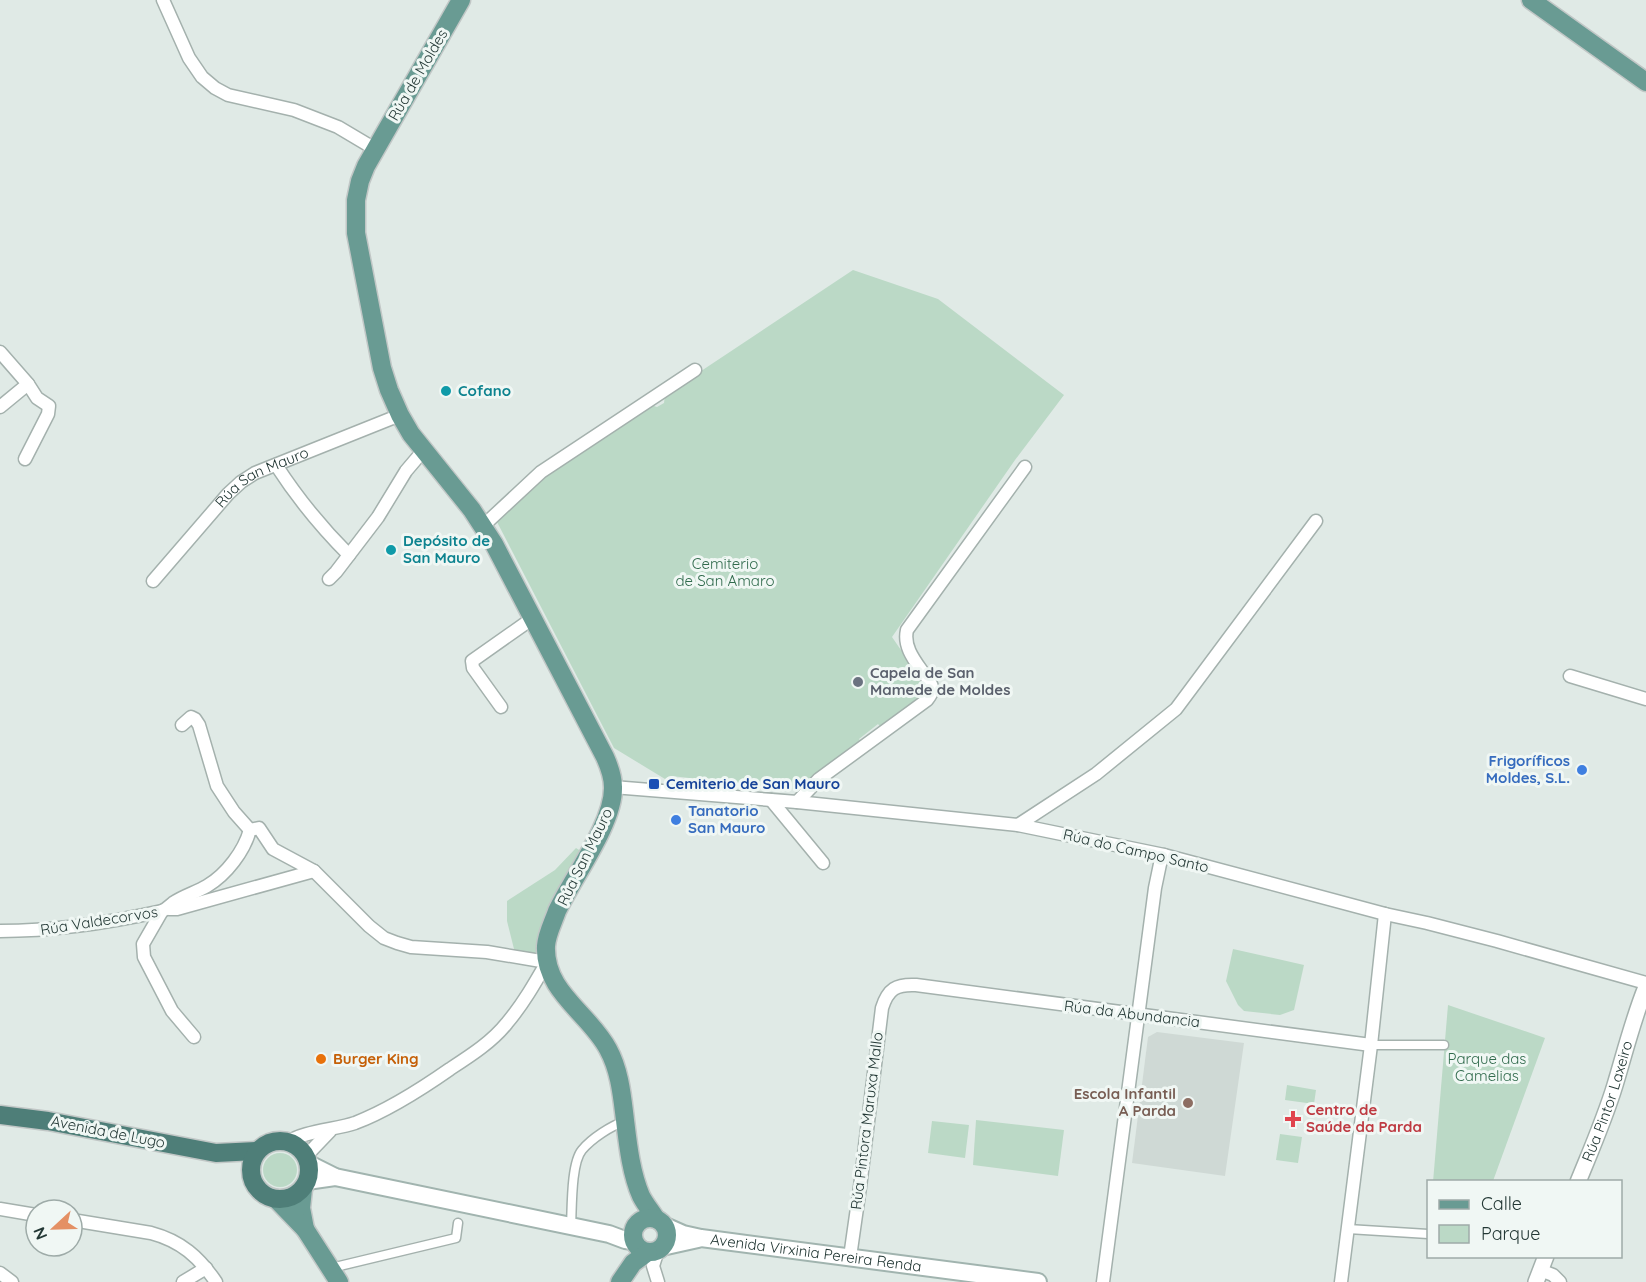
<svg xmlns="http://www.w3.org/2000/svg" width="1646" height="1282" font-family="Quicksand,sans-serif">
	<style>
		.built { fill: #cfd9d5 }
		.green { fill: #bbd9c6 }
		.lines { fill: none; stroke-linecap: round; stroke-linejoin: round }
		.pedestrian-casing { stroke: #a4b1ad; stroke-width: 11 }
		.minor-casing { stroke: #a4b1ad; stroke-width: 15 }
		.tertiary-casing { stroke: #a4b1ad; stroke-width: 18 }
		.secondary-casing { stroke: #a1b4af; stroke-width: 20 }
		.primary-casing { stroke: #c1c7c6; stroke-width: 21 }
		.trunk-casing { stroke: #c1c7c6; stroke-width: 21 }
		.pedestrian { stroke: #fff; stroke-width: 8 }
		.minor { stroke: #fff; stroke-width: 12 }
		.tertiary { stroke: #fff; stroke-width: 15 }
		.secondary { stroke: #fff; stroke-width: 16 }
		.primary { stroke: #699b93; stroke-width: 18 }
		.trunk { stroke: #4e7e78; stroke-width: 18 }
		.culture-dot { fill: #0f9aa8; stroke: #f0f7f4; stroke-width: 2 }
		.worship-dot { fill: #6b7280; stroke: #f0f7f4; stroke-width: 2 }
		.shop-dot { fill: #3f7fe0; stroke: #f0f7f4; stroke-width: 2 }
		.transit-dot { fill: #1a4fb4; stroke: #f0f7f4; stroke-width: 2 }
		.food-dot { fill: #e8710a; stroke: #f0f7f4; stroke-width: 2 }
		.education-dot { fill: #8d6e63; stroke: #f0f7f4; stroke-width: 2 }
		.health-dot { fill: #e0444e; stroke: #f0f7f4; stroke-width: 2 }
		.labels { text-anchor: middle; stroke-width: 6; stroke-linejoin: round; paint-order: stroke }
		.street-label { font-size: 15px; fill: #233835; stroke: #f0f7f4 }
		.culture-label { font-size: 15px; font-weight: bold; fill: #0d838f; stroke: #f0f7f4; text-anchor: start }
		.park-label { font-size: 15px; fill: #316b4d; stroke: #f0f7f4 }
		.worship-label { font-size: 15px; font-weight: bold; fill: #5b616d; stroke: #f0f7f4; text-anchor: start }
		.shop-label { font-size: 15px; font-weight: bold; fill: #366cbe; stroke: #f0f7f4; text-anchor: end }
		.transit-label { font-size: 15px; font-weight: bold; fill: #164399; stroke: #f0f7f4; text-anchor: start }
		.food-label { font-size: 15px; font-weight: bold; fill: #c56008; stroke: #f0f7f4; text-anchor: start }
		.education-label { font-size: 15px; font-weight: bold; fill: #785e54; stroke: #f0f7f4; text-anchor: end }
		.health-label { font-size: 15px; font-weight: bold; fill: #be3a42; stroke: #f0f7f4; text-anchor: start }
	</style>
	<rect width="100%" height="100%" fill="#e0eae6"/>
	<path class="built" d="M 1157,1032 L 1244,1043 L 1225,1176 L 1132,1163 L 1148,1037 Z"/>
	<g class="green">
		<path d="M 853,270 L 938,299 L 1064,395 L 1015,460 L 892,637 L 927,688 L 926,698 L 882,729 L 878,724 L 859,739 L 862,743 L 797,790 L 671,776 L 665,779 L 614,748 L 497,522 L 546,474 L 651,405 L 657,407 L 664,403 L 665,395 Z"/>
		<path d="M 576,848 L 587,855 L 547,962 L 516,957 L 507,921 L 507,901 L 555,870 Z"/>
		<path d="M 1233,949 L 1304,965 L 1294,1010 L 1280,1015 L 1244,1011 L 1238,1005 L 1226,981 Z"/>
		<path d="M 1448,1005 L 1545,1038 L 1493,1181 L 1433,1182 Z"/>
		<path d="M 1287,1085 L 1316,1090 L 1314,1104 L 1285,1100 Z"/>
		<path d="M 976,1120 L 1064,1130 L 1058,1176 L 973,1165 Z"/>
		<path d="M 932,1121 L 969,1125 L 965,1158 L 928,1153 Z"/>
		<path d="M 1280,1134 L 1302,1137 L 1298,1163 L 1276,1160 Z"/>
		<circle cx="280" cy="1170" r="17"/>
	</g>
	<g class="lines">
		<defs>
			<g id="pedestrian">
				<path d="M 1371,1045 L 1444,1045"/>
				<path d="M 571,1226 C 572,1208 571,1163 582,1150 C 592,1138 611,1126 625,1121"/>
				<path d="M 1348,1229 L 1428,1234"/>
				<path d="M 331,1268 L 456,1238 L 458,1223"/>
			</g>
			<g id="minor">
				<path d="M 163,0 L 189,58 L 202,77 L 215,88 L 228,95 L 294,110 L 338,127 L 375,149"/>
				<path d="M 0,352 L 28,384 L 0,407"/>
				<path d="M 25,459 L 48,414 L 49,406 L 37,398 L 28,384"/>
				<path d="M 276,465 C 298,499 321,527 349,555"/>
				<path d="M 483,526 L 541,472 L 695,370"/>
				<path d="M 329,579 L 336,572 L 378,517 L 406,471 L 423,451"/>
				<path id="s1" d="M 153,581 L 228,494 L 241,482 L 255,473 L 400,415"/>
				<path d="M 1570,676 L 1646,699"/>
				<path d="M 501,707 L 473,668 L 472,661 L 533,618"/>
				<path d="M 182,725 L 191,717 L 195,719 L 199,725 L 217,786 L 234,812 L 250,830"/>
				<path d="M 613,787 L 797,802 L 1018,825 L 1164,855 L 1385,914 L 1427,923 L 1497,941 L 1646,983"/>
				<path d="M 771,800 L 823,863"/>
				<path d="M 797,802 L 819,779 L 927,700 C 930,696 933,692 932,687 C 931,682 927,678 924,674 C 915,661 903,647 907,630 L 1025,467"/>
				<path d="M 1018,825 L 1096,774 L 1176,709 L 1316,521"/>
				<path d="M 169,909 L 177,909 L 314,871"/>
				<path d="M 162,911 L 143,944 L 144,957 L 172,1011 L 194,1037"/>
				<path d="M 0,931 C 55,931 108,923 162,911 C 167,909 169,906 173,903 C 183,896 197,892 207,886 C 227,874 244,851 250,830 L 259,828 L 273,849 L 314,871 L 369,926 L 384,938 L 397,943 L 411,947 L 487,952 L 547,962 C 535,983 523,1004 507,1023 C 492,1042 470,1056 450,1069 C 420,1090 389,1110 355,1123 C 338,1129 300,1132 289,1142"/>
				<path d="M 306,1156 L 330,1131"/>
				<path d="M 0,1209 L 36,1215"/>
				<path d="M 72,1220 L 151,1233 C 181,1241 199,1257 216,1282"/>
				<path d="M 658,1250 L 653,1266 L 658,1282"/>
				<path d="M 850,1257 L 860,1187 L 882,1008 C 888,989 896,984 916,985 L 1371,1045"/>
				<path d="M 1540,1270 L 1553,1275 L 1560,1282"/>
				<path d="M 0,1273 L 12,1282"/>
				<path d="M 183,1282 L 206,1268"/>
				<path d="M 1103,1282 L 1155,888 L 1160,864 L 1164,855"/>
				<path d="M 1341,1282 L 1371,1045 L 1385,914"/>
			</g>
			<g id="tertiary">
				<path id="s2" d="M 1578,1182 C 1591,1150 1605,1118 1615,1085 C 1625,1052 1633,1019 1646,987"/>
				<path d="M 1536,1282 L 1546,1256"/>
			</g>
			<g id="secondary">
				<path d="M 309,1164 L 335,1177 L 609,1234 L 625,1240 L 633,1241"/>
				<path d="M 307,1181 L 335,1177"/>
				<path id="s3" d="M 665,1226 L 683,1234 L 701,1238 L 1038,1282"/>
				<path d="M 662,1247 L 698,1239"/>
			</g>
			<g id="primary">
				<path d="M 461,0 L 366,166 L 360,181 L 356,200 L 356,233 L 382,368 L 389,390 L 400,415 L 411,434 L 472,510 L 494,544 L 605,757 C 609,766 613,777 613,787 C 614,823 573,877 557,911 C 553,923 547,933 546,946 C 544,992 589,1013 608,1049 C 620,1071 622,1096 625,1120 C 628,1145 631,1173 641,1196 C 645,1204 651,1211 656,1219"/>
				<path d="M 1531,0 L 1646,82"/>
				<path d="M 303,1189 L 301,1208 L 305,1229"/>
				<path d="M 276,1199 L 305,1229 L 339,1282"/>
				<circle cx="650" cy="1235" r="17"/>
				<path d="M 620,1282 L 633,1263 L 648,1252"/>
			</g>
			<g id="trunk">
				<path d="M 0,1115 L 48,1121 L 216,1153 L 257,1151"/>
				<circle cx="280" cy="1170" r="29"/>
			</g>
		</defs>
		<use href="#pedestrian" class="pedestrian-casing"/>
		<use href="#minor" class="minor-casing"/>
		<use href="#tertiary" class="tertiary-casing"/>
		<use href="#secondary" class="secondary-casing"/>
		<use href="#primary" class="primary-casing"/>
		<use href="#trunk" class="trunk-casing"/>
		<use href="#pedestrian" class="pedestrian"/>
		<use href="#minor" class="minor"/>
		<use href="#tertiary" class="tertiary"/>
		<use href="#secondary" class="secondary"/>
		<use href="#primary" class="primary"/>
		<use href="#trunk" class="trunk"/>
	</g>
	<g class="culture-dot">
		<circle cx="446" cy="391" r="6"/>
		<circle cx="391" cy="550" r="6"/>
	</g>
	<circle class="worship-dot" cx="858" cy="682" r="6"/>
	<g class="shop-dot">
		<circle cx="1582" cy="770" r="6"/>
		<circle cx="676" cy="820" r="6"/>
	</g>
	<rect class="transit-dot" x="648" y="778" width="12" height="12" rx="3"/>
	<circle class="food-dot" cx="321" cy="1059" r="6"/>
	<circle class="education-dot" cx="1188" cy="1103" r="6"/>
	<path class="health-dot" d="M1290 1110h6v6h6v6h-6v6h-6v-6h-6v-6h6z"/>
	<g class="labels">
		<g class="street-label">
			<text transform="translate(418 75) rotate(-60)" y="5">Rúa de Moldes</text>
			<text dy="5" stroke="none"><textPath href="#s1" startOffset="153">Rúa San Mauro</textPath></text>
			<text transform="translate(1136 851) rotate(13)" y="5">Rúa do Campo Santo</text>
			<text transform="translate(585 857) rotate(-64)" y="5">Rúa San Mauro</text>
			<text transform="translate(99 921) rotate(-9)" y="5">Rúa Valdecorvos</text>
			<text transform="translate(1132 1014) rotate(7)" y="5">Rúa da Abundancia</text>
			<text dy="5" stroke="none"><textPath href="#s2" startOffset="86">Rúa Pintor Laxeiro</textPath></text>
			<text transform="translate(867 1121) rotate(-83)" y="5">Rúa Pintora Maruxa Mallo</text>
			<text transform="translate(108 1132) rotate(11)" y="5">Avenida de Lugo</text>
			<text dy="5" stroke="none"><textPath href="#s3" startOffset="154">Avenida Virxinia Pereira Renda</textPath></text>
		</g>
		<g class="culture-label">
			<text x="458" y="396">Cofano</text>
			<text x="403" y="546">Depósito de<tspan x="403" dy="17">San Mauro</tspan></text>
		</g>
		<g class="park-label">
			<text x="725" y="569">Cemiterio<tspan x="725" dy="17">de San Amaro</tspan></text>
			<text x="1487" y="1064">Parque das<tspan x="1487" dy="17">Camelias</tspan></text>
		</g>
		<g class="worship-label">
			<text x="870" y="678">Capela de San<tspan x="870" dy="17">Mamede de Moldes</tspan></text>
		</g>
		<g class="shop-label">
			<text x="1570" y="766">Frigoríficos<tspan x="1570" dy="17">Moldes, S.L.</tspan></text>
			<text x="688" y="816" text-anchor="start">Tanatorio<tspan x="688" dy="17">San Mauro</tspan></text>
		</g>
		<g class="transit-label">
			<text x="666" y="789">Cemiterio de San Mauro</text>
		</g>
		<g class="food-label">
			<text x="333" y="1064">Burger King</text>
		</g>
		<g class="education-label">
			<text x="1176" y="1099">Escola Infantil<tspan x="1176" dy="17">A Parda</tspan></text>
		</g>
		<g class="health-label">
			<text x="1306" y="1115">Centro de<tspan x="1306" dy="17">Saúde da Parda</tspan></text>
		</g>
	</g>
	<rect x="1427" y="1180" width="195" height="78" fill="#f0f7f4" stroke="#9eaba8" stroke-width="1.5"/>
	<rect x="1439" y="1200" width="30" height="9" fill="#699b93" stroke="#9eaba8" stroke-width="1.5"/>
	<text x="1481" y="1210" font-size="18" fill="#233835">Calle</text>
	<rect x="1439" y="1225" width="30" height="18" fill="#bbd9c6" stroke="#9eaba8" stroke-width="1.5"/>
	<text x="1481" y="1240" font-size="18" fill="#233835">Parque</text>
	<g transform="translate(54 1228) rotate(248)"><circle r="28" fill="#f0f7f4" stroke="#9eaba8" stroke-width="1.5"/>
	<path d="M0-4.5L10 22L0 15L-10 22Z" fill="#e49064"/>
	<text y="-9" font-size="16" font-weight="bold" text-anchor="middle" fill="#233835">N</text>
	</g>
</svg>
